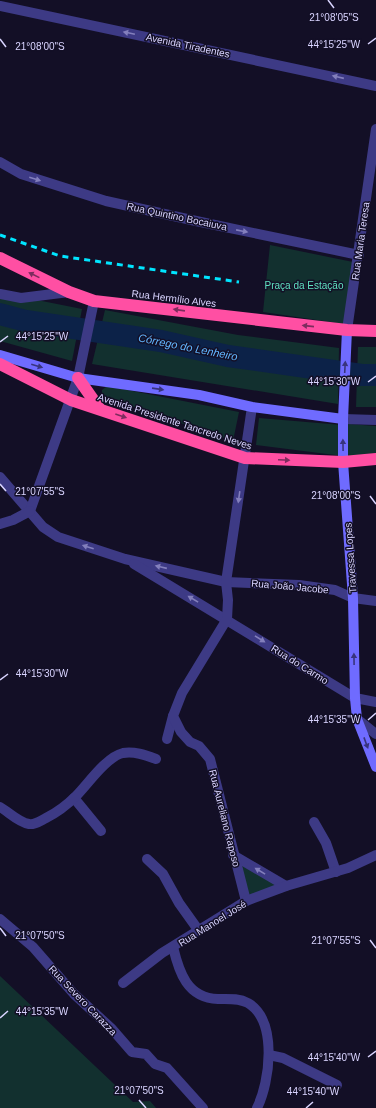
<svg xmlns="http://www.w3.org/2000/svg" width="376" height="1108" font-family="Arial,sans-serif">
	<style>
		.green { fill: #12302f }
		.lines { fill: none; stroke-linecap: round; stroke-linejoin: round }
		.river { stroke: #0c2248; stroke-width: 22 }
		.street { stroke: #3d3a85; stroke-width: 10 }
		.secondary { stroke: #6f6bff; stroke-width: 10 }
		.highway { stroke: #ff4fa3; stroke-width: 12 }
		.rail { stroke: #00e5ff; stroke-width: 3; stroke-dasharray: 6 5; stroke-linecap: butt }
		.oneway { fill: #837fbc }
		.oneway2 { fill: #7d2c5e }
		.oneway3 { fill: #38347d }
		.ticks { fill: none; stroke: #d9d4ff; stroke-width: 1.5 }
		.labels { text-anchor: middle; stroke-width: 3; stroke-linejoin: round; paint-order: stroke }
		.street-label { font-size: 10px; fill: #d9d4ff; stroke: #130f26 }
		.park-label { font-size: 10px; fill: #5fe0c0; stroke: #130f26 }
		.water-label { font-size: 11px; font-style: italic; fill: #62b6ff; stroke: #130f26 }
		.ticks-label { font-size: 10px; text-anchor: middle; fill: #d9d4ff; stroke: #130f26; stroke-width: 3; stroke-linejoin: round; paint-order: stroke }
	</style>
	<rect width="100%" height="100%" fill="#130f26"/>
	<g class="green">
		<path d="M 270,245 L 353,262 L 344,324 L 263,312 Z"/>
		<path d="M 0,297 L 37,300 L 82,309 L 72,361 L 0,341 Z"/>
		<path d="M 105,310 L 238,335 L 339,348 L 338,404 L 92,364 Z"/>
		<path d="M 358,347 L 376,347 L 376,407 L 356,407 Z"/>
		<path d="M 107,386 L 239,412 L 233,441 L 102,396 L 102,390 Z"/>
		<path d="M 259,418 L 342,425 L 343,456 L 256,445 Z"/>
		<path d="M 348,424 L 376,426 L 376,453 L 348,456 Z"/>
		<path d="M 239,860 L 276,885 L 248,898 Z"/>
		<path d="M 0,976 L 133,1102 L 150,1101 L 156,1108 L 0,1108 Z"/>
	</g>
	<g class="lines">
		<path class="river" d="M 0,314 L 26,321 L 161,341 L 228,356 L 362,375 L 376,375"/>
		<g class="street">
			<path d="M 0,6 L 376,86"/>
			<path d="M 0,162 L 21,174 L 106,201 L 196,221 L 359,255"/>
			<path d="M 0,294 L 21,298 L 69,292"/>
			<path d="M 347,330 L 376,129"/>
			<path d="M 343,419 L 376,420"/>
			<path d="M 0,477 L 43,527 L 58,537 L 125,559 L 226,582 L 299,585 L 335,590 L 353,598 L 376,601"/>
			<path d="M 30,511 L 78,378 L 94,301"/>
			<path d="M 0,524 L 13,520 L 30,511"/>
			<path d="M 134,564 L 355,698 L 376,702"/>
			<path d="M 357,719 L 376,734"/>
			<path d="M 167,739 L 173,716"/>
			<path d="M 74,798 L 101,831"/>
			<path d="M 0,807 C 9,812 18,822 29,824 C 35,825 40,821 46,818 C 56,813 67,805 76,796 C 88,784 106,757 123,753 C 134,751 145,755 156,759"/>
			<path d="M 314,822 L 326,843 L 336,872"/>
			<path d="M 233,855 L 286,886"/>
			<path d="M 147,859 L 163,874 L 179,903 L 199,931"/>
			<path d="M 246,901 L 210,759 L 199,746 L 190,742 L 181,732 L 173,716 L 182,693 L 227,619 L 228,600 L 226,582 L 252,407"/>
			<path d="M 0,919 L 33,947 L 74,994 L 112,1029 L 132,1052 L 146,1054 L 155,1064 L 167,1068 L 203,1108"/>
			<path d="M 173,947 C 179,972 187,998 218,999 C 228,999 239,998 248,1003 C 278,1021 270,1082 257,1108"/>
			<path d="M 123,983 L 162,953 L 246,901 L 286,886 L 348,868 L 376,855"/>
			<path d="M 269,1055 L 283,1058 L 337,1085"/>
		</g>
		<g class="secondary">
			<path d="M 347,330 L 343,419 L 343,462 L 353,598 L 355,698 L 357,719 L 376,767"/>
			<path d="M 0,355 L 78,378 L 199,395 L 252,407 L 343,419"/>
		</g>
		<g class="highway">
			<path d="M 0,258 L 69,292 L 94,301 L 347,330 L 376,331"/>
			<path d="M 0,364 L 71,400 L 245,458 L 343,462 L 376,459"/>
			<path d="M 78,378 L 99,408"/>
		</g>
		<path class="rail" d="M 0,235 L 60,256 L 239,282"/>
	</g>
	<defs><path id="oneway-solid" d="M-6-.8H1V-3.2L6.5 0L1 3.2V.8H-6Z"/></defs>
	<g class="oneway">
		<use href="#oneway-solid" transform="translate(129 33) rotate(-168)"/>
		<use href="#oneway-solid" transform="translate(338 77) rotate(-167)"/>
		<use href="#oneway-solid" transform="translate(35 179) rotate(17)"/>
		<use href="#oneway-solid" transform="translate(242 231) rotate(11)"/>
		<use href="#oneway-solid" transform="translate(239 497) rotate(98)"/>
		<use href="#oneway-solid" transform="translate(88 547) rotate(-162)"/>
		<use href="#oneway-solid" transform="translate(161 567) rotate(-167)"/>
		<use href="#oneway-solid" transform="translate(193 599) rotate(-149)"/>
		<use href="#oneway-solid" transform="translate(260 639) rotate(32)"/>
		<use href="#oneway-solid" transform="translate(260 871) rotate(-149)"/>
	</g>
	<g class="oneway2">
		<use href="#oneway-solid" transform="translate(34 275) rotate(-154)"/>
		<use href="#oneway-solid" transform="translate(179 310) rotate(-172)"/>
		<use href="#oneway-solid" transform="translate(308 326) rotate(-174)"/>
		<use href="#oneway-solid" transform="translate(121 416) rotate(19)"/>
		<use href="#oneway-solid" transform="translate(284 460) rotate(2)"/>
	</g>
	<g class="oneway3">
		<use href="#oneway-solid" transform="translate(37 366) rotate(16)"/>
		<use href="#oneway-solid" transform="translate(345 367) rotate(-87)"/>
		<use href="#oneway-solid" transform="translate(158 389) rotate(8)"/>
		<use href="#oneway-solid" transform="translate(343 445) rotate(-91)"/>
		<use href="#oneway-solid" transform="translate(354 659) rotate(-91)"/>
		<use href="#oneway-solid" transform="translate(366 743) rotate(70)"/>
	</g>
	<path class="ticks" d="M 328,0 L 334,8M 0,39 L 6,47M 368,44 L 376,38M 0,342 L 8,336M 368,382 L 376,376M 0,484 L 6,491M 370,496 L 376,504M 0,680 L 8,674M 368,720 L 376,713M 0,928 L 6,936M 370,940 L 376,948M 0,1018 L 8,1011M 368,1057 L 376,1051M 139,1100 L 146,1108M 306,1108 L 313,1102"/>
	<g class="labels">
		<g class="street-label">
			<text transform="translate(188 45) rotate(12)" y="4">Avenida Tiradentes</text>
			<text transform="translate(177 216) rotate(12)" y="4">Rua Quintino Bocaiuva</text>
			<text transform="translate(360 241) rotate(-82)" y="4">Rua Maria Teresa</text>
			<text transform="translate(174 298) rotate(7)" y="4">Rua Hermílio Alves</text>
			<text transform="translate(175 421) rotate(18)" y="4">Avenida Presidente Tancredo Neves</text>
			<text transform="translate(350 558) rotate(-94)" y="4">Travessa Lopes</text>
			<text transform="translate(290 586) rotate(5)" y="4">Rua João Jacobe</text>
			<text transform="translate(300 664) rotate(32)" y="4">Rua do Carmo</text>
			<text transform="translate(225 818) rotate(76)" y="4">Rua Aureliano Raposo</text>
			<text transform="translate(212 923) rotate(-32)" y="4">Rua Manoel José</text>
			<text transform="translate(83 1000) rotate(46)" y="4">Rua Severo Carazza</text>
		</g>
		<g class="park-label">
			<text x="304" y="289">Praça da Estação</text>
		</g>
		<g class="water-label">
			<text transform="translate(188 347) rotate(11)" y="4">Córrego do Lenheiro</text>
		</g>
	</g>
	<g class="ticks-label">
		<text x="334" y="21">21°08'05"S</text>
		<text x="334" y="48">44°15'25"W</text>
		<text x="40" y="50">21°08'00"S</text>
		<text x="42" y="340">44°15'25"W</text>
		<text x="334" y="385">44°15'30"W</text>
		<text x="40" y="495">21°07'55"S</text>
		<text x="336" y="499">21°08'00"S</text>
		<text x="42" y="677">44°15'30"W</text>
		<text x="334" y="723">44°15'35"W</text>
		<text x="40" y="939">21°07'50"S</text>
		<text x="336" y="944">21°07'55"S</text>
		<text x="42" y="1015">44°15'35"W</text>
		<text x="334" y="1061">44°15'40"W</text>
		<text x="139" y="1094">21°07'50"S</text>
		<text x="313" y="1095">44°15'40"W</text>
	</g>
</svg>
